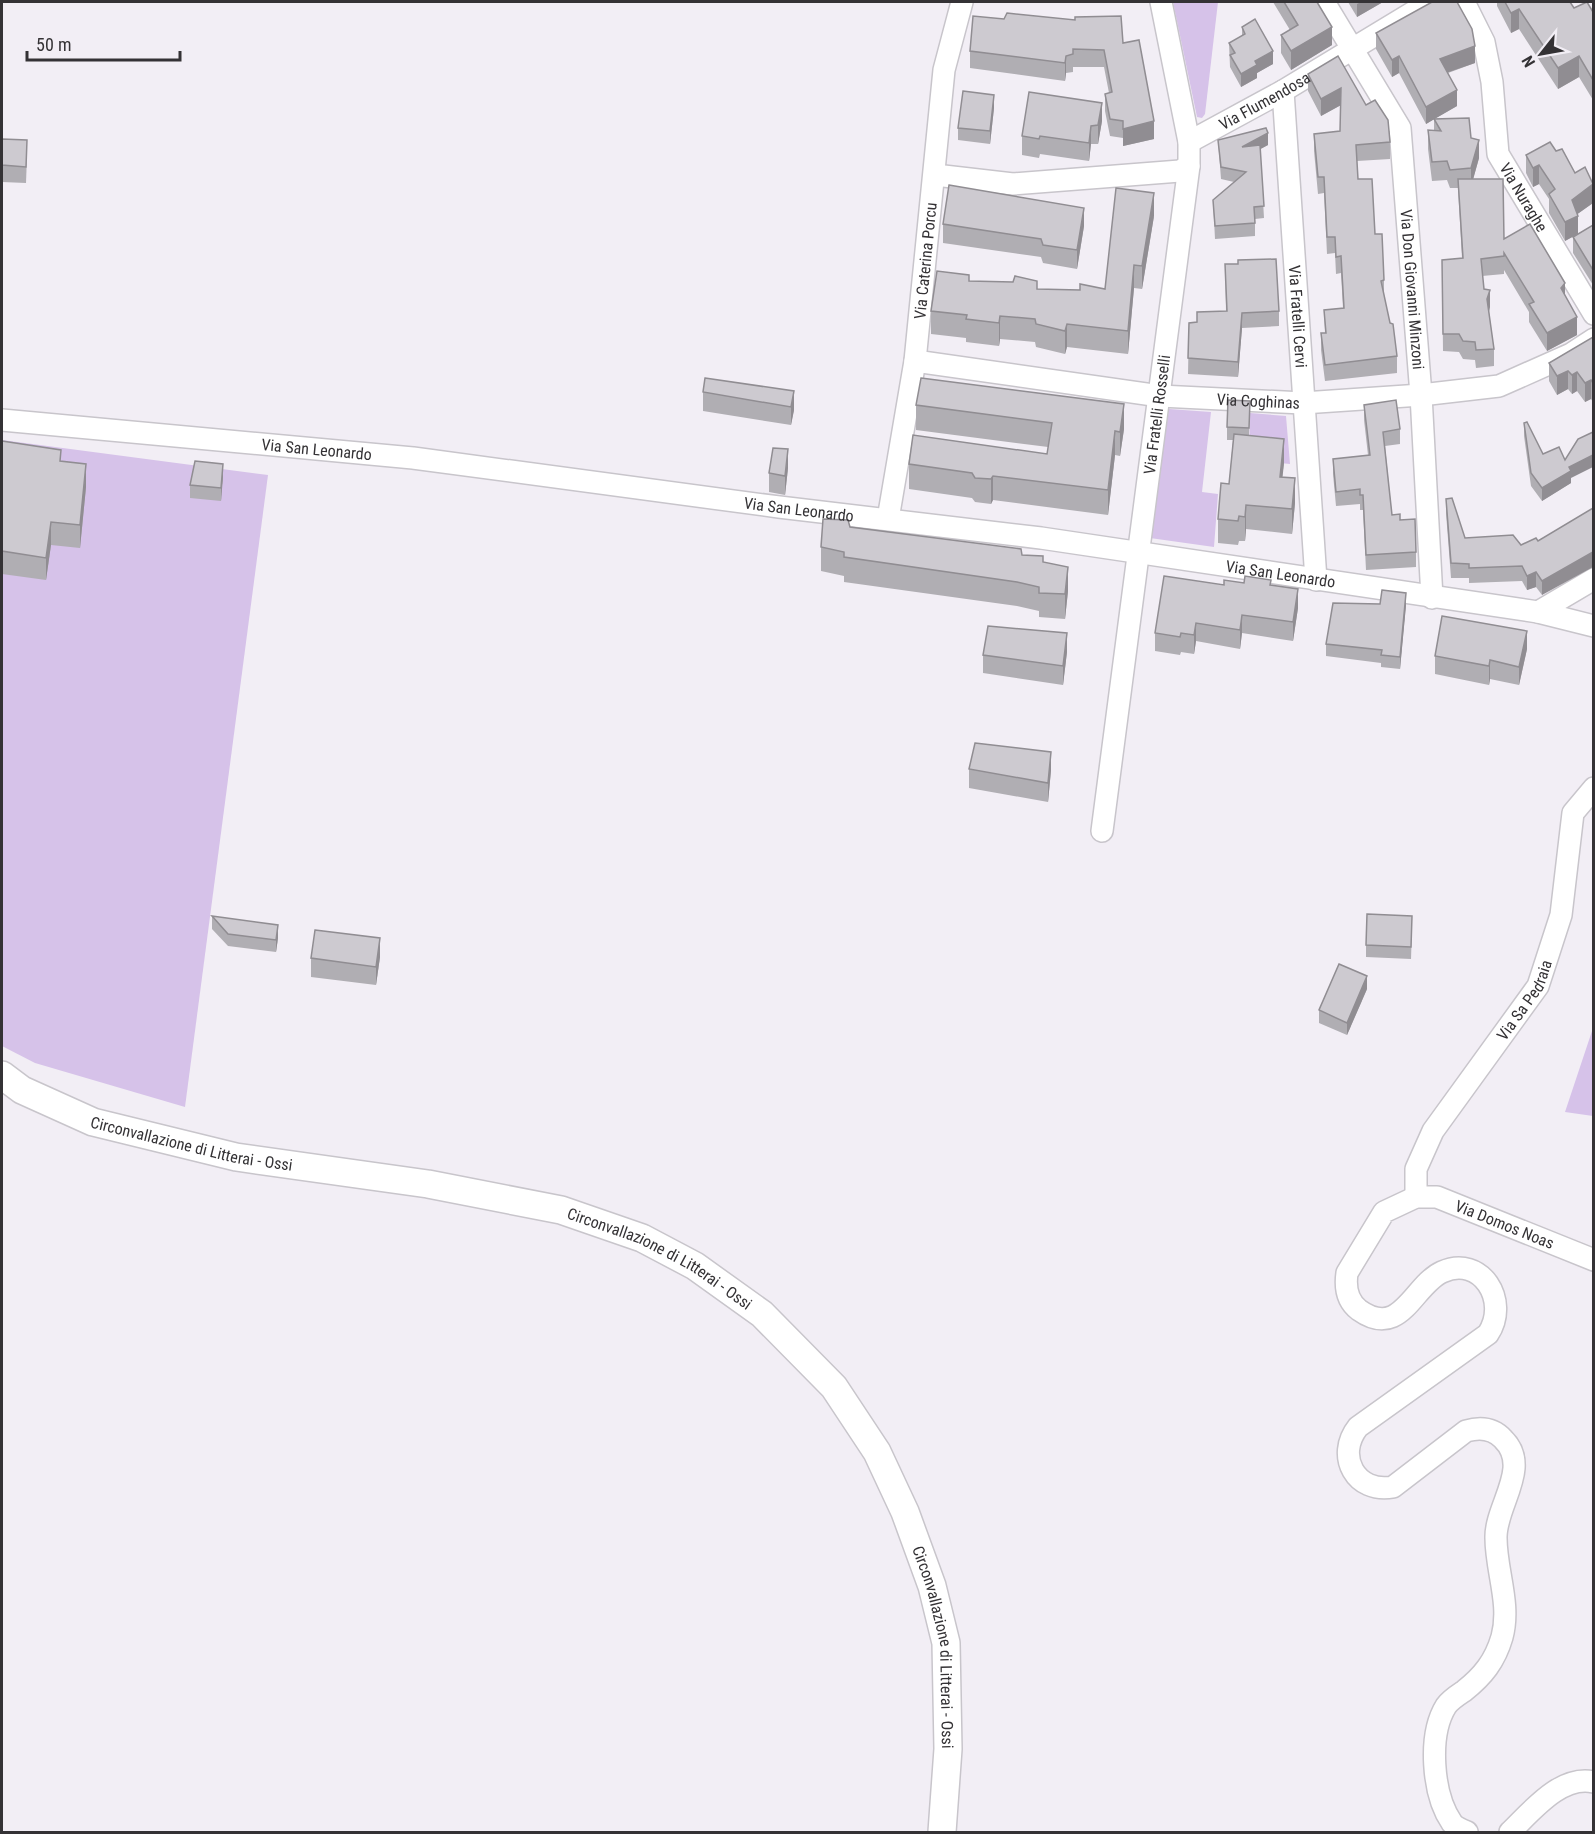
<svg xmlns="http://www.w3.org/2000/svg" width="1595" height="1834" font-family="'Roboto Condensed',sans-serif">
	<style>
		.green { fill: #d6c2e9 }
		.lines { fill: none; stroke-linecap: round; stroke-linejoin: round }
		.minor-casing { stroke: #c8c5cb; stroke-width: 24 }
		.tertiary-casing { stroke: #c8c5cb; stroke-width: 30 }
		.minor { stroke: #fff; stroke-width: 21 }
		.tertiary { stroke: #fff; stroke-width: 27 }
		.wall { fill: #b0aeb3 }
		.shaded-wall { fill: #908d92 }
		.building { fill: #cdcad0; stroke: #908d92; stroke-width: 1.5 }
		.labels { text-anchor: middle; stroke-width: 5; stroke-linejoin: round; paint-order: stroke }
		.street-label { font-size: 16px; fill: #343235; stroke: #f2eef5 }
	</style>
	<rect width="100%" height="100%" fill="#f2eef5"/>
	<g class="green">
		<path d="M 1173,2 L 1218,2 L 1205,114 L 1202,118 L 1197,117 Z"/>
		<path d="M 1169,409 L 1211,412 L 1202,492 L 1218,494 L 1214,547 L 1150,538 Z"/>
		<path d="M 1250,413 L 1286,416 L 1290,464 L 1249,460 Z"/>
		<path d="M 2,440 L 268,475 L 185,1107 L 35,1063 L 2,1046 Z"/>
		<path d="M 1593,1028 L 1593,1116 L 1565,1112 Z"/>
	</g>
	<g class="lines">
		<defs>
			<g id="minor">
				<path id="s1" d="M 1324,2 L 1400,128 L 1421,395 L 1432,598"/>
				<path id="s2" d="M 1464,2 L 1484,42 L 1492,82 L 1498,154 L 1594,314"/>
				<path id="s3" d="M 1283,91 L 1316,580"/>
				<path id="s4" d="M 1189,142 L 1283,91 L 1430,2"/>
				<path d="M 935,175 L 1013,184 L 1180,171 L 1189,166"/>
				<path id="s5" d="M 915,361 L 1160,396 L 1303,403 L 1421,395 L 1499,386 L 1571,354 L 1594,339"/>
				<path id="s6" d="M 2,420 L 413,458 L 779,507 L 1041,538 L 1538,612 L 1594,626"/>
				<path id="s7" d="M 888,519 L 915,361 L 944,70 L 962,2"/>
				<path d="M 1538,612 L 1594,579"/>
				<path id="s8" d="M 1102,831 L 1189,166 L 1189,142 L 1161,2"/>
				<path id="s9" d="M 1416,1197 L 1416,1169 L 1433,1131 L 1538,986 L 1561,915 L 1573,813 L 1594,788"/>
				<path id="s10" d="M 1467,1832 C 1462,1830 1455,1827 1452,1823 C 1432,1794 1428,1735 1446,1706 C 1450,1700 1458,1695 1464,1691 C 1483,1676 1495,1661 1502,1637 C 1511,1604 1496,1571 1496,1538 C 1495,1506 1532,1467 1503,1439 C 1493,1428 1480,1427 1466,1431 L 1393,1487 C 1356,1494 1335,1456 1358,1427 L 1488,1334 C 1510,1301 1481,1254 1442,1272 C 1413,1285 1401,1340 1359,1310 C 1347,1301 1345,1287 1347,1273 L 1384,1212 L 1416,1197 L 1437,1197 L 1594,1260"/>
				<path d="M 1510,1832 C 1531,1812 1561,1774 1594,1782"/>
			</g>
			<g id="tertiary">
				<path id="s11" d="M 2,1075 L 22,1090 L 93,1122 L 236,1157 L 428,1184 L 561,1210 L 642,1238 L 695,1266 L 762,1314 L 834,1387 L 877,1452 L 905,1512 L 932,1586 L 946,1643 L 948,1749 L 942,1832"/>
			</g>
		</defs>
		<use href="#minor" class="minor-casing"/>
		<use href="#tertiary" class="tertiary-casing"/>
		<use href="#minor" class="minor"/>
		<use href="#tertiary" class="tertiary"/>
	</g>
	<g class="wall">
		<path d="M 1273,2 L 1317,2 L 1332,45 L 1291,70 L 1281,53 L 1281,35 L 1290,30 Z"/>
		<path d="M 1348,2 L 1383,2 L 1357,17 Z"/>
		<path d="M 1497,2 L 1570,2 L 1574,8 L 1593,12 L 1593,100 L 1579,77 L 1558,89 L 1519,29 L 1511,33 L 1497,6 Z"/>
		<path d="M 1242,27 L 1273,64 L 1257,73 L 1257,78 L 1241,87 L 1230,67 L 1229,43 L 1242,36 Z"/>
		<path d="M 1376,33 L 1475,63 L 1448,73 L 1457,106 L 1434,119 L 1471,138 L 1479,158 L 1473,179 L 1504,239 L 1565,296 L 1577,335 L 1547,351 L 1529,322 L 1529,312 L 1504,270 L 1504,274 L 1482,276 L 1484,289 L 1490,307 L 1489,312 L 1494,349 L 1494,366 L 1476,368 L 1475,360 L 1463,359 L 1459,352 L 1443,351 L 1442,260 L 1462,258 L 1458,188 L 1450,188 L 1447,180 L 1432,181 L 1428,149 L 1428,130 L 1434,131 L 1434,119 L 1426,124 L 1399,73 L 1392,77 L 1376,49 Z"/>
		<path d="M 1123,43 L 1154,139 L 1123,146 L 1123,138 L 1110,136 L 1105,111 L 1105,94 L 1109,93 L 1104,67 L 1073,67 L 1073,72 L 1066,73 L 1065,81 L 970,68 L 970,51 Z"/>
		<path d="M 1308,74 L 1366,105 L 1390,142 L 1390,159 L 1357,161 L 1358,179 L 1375,234 L 1384,280 L 1384,297 L 1397,356 L 1397,373 L 1325,381 L 1321,350 L 1321,333 L 1325,333 L 1324,310 L 1343,308 L 1341,273 L 1336,274 L 1335,253 L 1327,254 L 1324,193 L 1318,194 L 1314,151 L 1314,134 L 1340,131 L 1341,105 L 1321,116 L 1308,91 Z"/>
		<path d="M 994,108 L 990,144 L 958,140 L 958,128 Z"/>
		<path d="M 1102,121 L 1098,144 L 1091,144 L 1089,161 L 1040,154 L 1039,158 L 1022,155 L 1022,136 Z"/>
		<path d="M 2,139 L 27,156 L 26,183 L 2,182 Z"/>
		<path d="M 1218,140 L 1268,145 L 1260,149 L 1264,218 L 1255,219 L 1255,236 L 1215,239 L 1213,200 L 1234,182 L 1221,179 Z"/>
		<path d="M 1526,155 L 1593,203 L 1577,214 L 1578,234 L 1593,225 L 1593,285 L 1573,253 L 1573,237 L 1577,234 L 1565,241 L 1549,213 L 1549,199 L 1539,184 L 1533,187 L 1526,173 Z"/>
		<path d="M 1154,216 L 1142,289 L 1134,288 L 1128,354 L 1067,347 L 1065,354 L 1036,347 L 1035,342 L 1000,339 L 999,346 L 966,342 L 966,338 L 931,334 L 931,311 L 969,281 L 1037,289 L 1080,290 L 1105,289 Z"/>
		<path d="M 943,224 L 1084,226 L 1077,269 L 1043,263 L 1041,257 L 943,243 Z"/>
		<path d="M 1225,264 L 1279,311 L 1279,326 L 1242,328 L 1238,377 L 1188,374 L 1189,323 L 1197,322 L 1226,311 Z"/>
		<path d="M 1593,337 L 1593,402 L 1591,399 L 1585,402 L 1577,391 L 1572,394 L 1568,389 L 1557,395 L 1549,381 L 1549,363 Z"/>
		<path d="M 794,391 L 794,410 L 791,425 L 703,411 L 703,392 Z"/>
		<path d="M 916,405 L 1124,429 L 1120,456 L 1115,455 L 1108,515 L 993,500 L 991,504 L 975,502 L 972,498 L 909,489 L 909,464 L 1047,454 L 1048,447 L 916,430 Z"/>
		<path d="M 1364,405 L 1400,429 L 1400,444 L 1385,446 L 1392,515 L 1400,520 L 1416,552 L 1416,567 L 1366,570 L 1363,510 L 1360,510 L 1360,504 L 1336,506 L 1333,474 L 1333,459 L 1368,455 L 1364,420 Z"/>
		<path d="M 1250,413 L 1249,435 L 1284,463 L 1282,477 L 1295,503 L 1292,534 L 1246,529 L 1245,541 L 1239,541 L 1238,545 L 1218,543 L 1218,519 L 1229,484 L 1233,440 L 1227,440 L 1227,427 Z"/>
		<path d="M 1524,423 L 1543,454 L 1571,478 L 1571,483 L 1542,501 L 1531,486 L 1524,436 Z"/>
		<path d="M 2,441 L 61,461 L 86,487 L 80,548 L 51,545 L 46,580 L 2,574 Z"/>
		<path d="M 788,468 L 785,495 L 769,492 L 769,473 Z"/>
		<path d="M 223,476 L 221,501 L 190,498 L 190,485 Z"/>
		<path d="M 1446,499 L 1465,538 L 1521,545 L 1538,541 L 1593,508 L 1542,595 L 1536,587 L 1527,590 L 1522,581 L 1469,583 L 1469,578 L 1451,578 L 1446,513 Z"/>
		<path d="M 850,527 L 1022,555 L 1043,562 L 1068,591 L 1065,619 L 1039,617 L 1039,611 L 1017,606 L 844,582 L 844,576 L 821,571 L 821,547 Z"/>
		<path d="M 1244,583 L 1271,585 L 1298,608 L 1293,641 L 1242,633 L 1240,649 L 1196,641 L 1194,654 L 1181,652 L 1180,655 L 1155,651 L 1155,633 L 1224,585 Z"/>
		<path d="M 1380,604 L 1406,605 L 1400,669 L 1381,667 L 1381,663 L 1326,656 L 1326,644 Z"/>
		<path d="M 1527,649 L 1519,685 L 1490,679 L 1489,685 L 1435,674 L 1435,656 Z"/>
		<path d="M 1067,652 L 1063,685 L 983,673 L 983,655 Z"/>
		<path d="M 969,769 L 1051,770 L 1048,802 L 969,788 Z"/>
		<path d="M 212,916 L 278,938 L 276,952 L 228,946 L 212,929 Z"/>
		<path d="M 1412,929 L 1411,959 L 1366,957 L 1366,945 Z"/>
		<path d="M 380,957 L 376,985 L 311,977 L 311,958 Z"/>
		<path d="M 1367,989 L 1347,1035 L 1319,1023 L 1319,1010 Z"/>
	</g>
	<g class="shaded-wall">
		<path d="M 1361,2 L 1383,2 L 1357,17 L 1357,4 Z"/>
		<path d="M 1519,9 L 1519,29 L 1511,33 L 1511,13 Z"/>
		<path d="M 1332,27 L 1332,45 L 1291,70 L 1291,51 Z"/>
		<path d="M 1475,46 L 1475,63 L 1440,75 L 1440,59 Z"/>
		<path d="M 1273,51 L 1273,64 L 1257,73 L 1257,78 L 1241,87 L 1241,74 L 1255,61 Z"/>
		<path d="M 1066,56 L 1066,73 L 1065,81 L 1065,63 Z"/>
		<path d="M 1399,56 L 1399,73 L 1392,77 L 1392,60 Z"/>
		<path d="M 1579,56 L 1579,77 L 1558,89 L 1558,68 Z"/>
		<path d="M 1341,88 L 1341,105 L 1321,116 L 1321,99 Z"/>
		<path d="M 1457,90 L 1457,106 L 1426,124 L 1426,107 Z"/>
		<path d="M 994,95 L 994,108 L 990,144 L 990,131 Z"/>
		<path d="M 1102,103 L 1102,121 L 1098,144 L 1098,125 Z"/>
		<path d="M 1154,121 L 1154,139 L 1123,146 L 1123,129 Z"/>
		<path d="M 1091,126 L 1091,144 L 1089,161 L 1089,143 Z"/>
		<path d="M 1268,133 L 1268,145 L 1242,159 L 1242,147 Z"/>
		<path d="M 1479,140 L 1479,158 L 1471,187 L 1471,168 Z"/>
		<path d="M 1539,165 L 1539,184 L 1533,187 L 1533,168 Z"/>
		<path d="M 1593,184 L 1593,203 L 1572,218 L 1572,200 Z"/>
		<path d="M 1154,193 L 1154,216 L 1142,289 L 1142,266 Z"/>
		<path d="M 1084,208 L 1084,226 L 1077,269 L 1077,250 Z"/>
		<path d="M 1578,216 L 1578,234 L 1565,241 L 1565,222 Z"/>
		<path d="M 1134,265 L 1134,288 L 1128,354 L 1128,331 Z"/>
		<path d="M 1565,283 L 1565,301 L 1561,288 Z"/>
		<path d="M 1490,290 L 1490,307 L 1487,317 L 1487,299 Z"/>
		<path d="M 1242,313 L 1242,328 L 1238,377 L 1238,362 Z"/>
		<path d="M 1000,316 L 1000,339 L 999,346 L 999,323 Z"/>
		<path d="M 1577,317 L 1577,335 L 1547,351 L 1547,333 Z"/>
		<path d="M 1067,324 L 1067,347 L 1065,354 L 1065,331 Z"/>
		<path d="M 1568,371 L 1568,389 L 1557,395 L 1557,376 Z"/>
		<path d="M 1577,372 L 1577,391 L 1572,394 L 1572,375 Z"/>
		<path d="M 1591,380 L 1591,399 L 1585,402 L 1585,383 Z"/>
		<path d="M 794,391 L 794,410 L 791,425 L 791,407 Z"/>
		<path d="M 1124,404 L 1124,429 L 1120,456 L 1120,432 Z"/>
		<path d="M 1115,431 L 1115,455 L 1108,515 L 1108,490 Z"/>
		<path d="M 1284,439 L 1284,463 L 1280,501 L 1280,477 Z"/>
		<path d="M 788,449 L 788,468 L 785,495 L 785,476 Z"/>
		<path d="M 1593,455 L 1593,467 L 1571,478 L 1571,483 L 1542,501 L 1542,488 L 1569,467 Z"/>
		<path d="M 86,464 L 86,487 L 80,548 L 80,525 Z"/>
		<path d="M 223,464 L 223,476 L 221,501 L 221,488 Z"/>
		<path d="M 993,476 L 993,500 L 991,504 L 991,479 Z"/>
		<path d="M 1295,478 L 1295,503 L 1292,534 L 1292,509 Z"/>
		<path d="M 1246,505 L 1246,529 L 1245,541 L 1245,517 Z"/>
		<path d="M 51,522 L 51,545 L 46,580 L 46,558 Z"/>
		<path d="M 1593,552 L 1593,567 L 1542,595 L 1542,581 Z"/>
		<path d="M 1068,567 L 1068,591 L 1065,619 L 1065,594 Z"/>
		<path d="M 1536,572 L 1536,587 L 1527,590 L 1527,576 Z"/>
		<path d="M 1298,589 L 1298,608 L 1293,641 L 1293,622 Z"/>
		<path d="M 1406,593 L 1406,605 L 1400,669 L 1400,657 Z"/>
		<path d="M 1242,615 L 1242,633 L 1240,649 L 1240,630 Z"/>
		<path d="M 1196,623 L 1196,641 L 1194,654 L 1194,635 Z"/>
		<path d="M 1527,631 L 1527,649 L 1519,685 L 1519,667 Z"/>
		<path d="M 1067,633 L 1067,652 L 1063,685 L 1063,666 Z"/>
		<path d="M 1490,660 L 1490,679 L 1489,685 L 1489,666 Z"/>
		<path d="M 1051,752 L 1051,770 L 1048,802 L 1048,783 Z"/>
		<path d="M 278,925 L 278,938 L 276,952 L 276,940 Z"/>
		<path d="M 380,938 L 380,957 L 376,985 L 376,967 Z"/>
		<path d="M 1367,976 L 1367,989 L 1347,1035 L 1347,1023 Z"/>
	</g>
	<g class="building">
		<path d="M 1284,2 L 1317,2 L 1332,27 L 1291,51 L 1281,35 L 1298,25 Z"/>
		<path d="M 1432,2 L 1457,2 L 1472,29 L 1475,46 L 1440,59 L 1457,90 L 1426,107 L 1399,56 L 1392,60 L 1376,33 Z"/>
		<path d="M 1505,2 L 1570,2 L 1574,8 L 1587,2 L 1593,12 L 1593,80 L 1579,56 L 1558,68 L 1519,9 L 1511,13 Z"/>
		<path d="M 1007,13 L 1075,20 L 1075,17 L 1121,16 L 1123,43 L 1139,40 L 1154,121 L 1123,129 L 1123,121 L 1110,119 L 1105,94 L 1112,92 L 1104,50 L 1073,49 L 1073,54 L 1066,56 L 1065,63 L 970,51 L 973,16 L 1004,19 Z"/>
		<path d="M 1255,19 L 1273,51 L 1255,61 L 1257,65 L 1241,74 L 1230,55 L 1235,53 L 1229,43 L 1245,34 L 1242,27 Z"/>
		<path d="M 1338,56 L 1366,105 L 1375,100 L 1388,120 L 1390,142 L 1356,145 L 1358,179 L 1372,179 L 1375,234 L 1382,234 L 1384,280 L 1381,281 L 1390,323 L 1393,324 L 1397,356 L 1325,365 L 1321,333 L 1326,333 L 1324,310 L 1344,308 L 1341,256 L 1336,257 L 1335,237 L 1327,237 L 1324,177 L 1318,177 L 1314,134 L 1340,131 L 1341,88 L 1321,99 L 1308,74 Z"/>
		<path d="M 963,91 L 994,95 L 990,131 L 958,128 Z"/>
		<path d="M 1029,92 L 1102,103 L 1098,125 L 1091,126 L 1089,143 L 1040,136 L 1039,139 L 1022,136 Z"/>
		<path d="M 1469,118 L 1471,138 L 1479,140 L 1471,168 L 1450,170 L 1447,161 L 1432,162 L 1428,130 L 1441,131 L 1434,119 Z"/>
		<path d="M 1266,128 L 1268,133 L 1242,147 L 1260,145 L 1264,206 L 1254,207 L 1255,223 L 1215,226 L 1213,200 L 1246,172 L 1221,167 L 1218,140 Z"/>
		<path d="M 2,139 L 27,140 L 26,167 L 2,165 Z"/>
		<path d="M 1550,142 L 1556,151 L 1562,149 L 1575,173 L 1585,167 L 1593,184 L 1572,200 L 1578,216 L 1565,222 L 1549,194 L 1555,189 L 1539,165 L 1533,168 L 1526,155 Z"/>
		<path d="M 1458,179 L 1503,179 L 1504,239 L 1530,224 L 1565,283 L 1561,288 L 1577,317 L 1547,333 L 1529,304 L 1534,302 L 1504,253 L 1504,256 L 1481,259 L 1484,289 L 1490,290 L 1487,299 L 1494,349 L 1476,350 L 1475,342 L 1463,341 L 1459,334 L 1443,334 L 1442,260 L 1463,258 Z"/>
		<path d="M 949,185 L 1084,208 L 1077,250 L 1043,245 L 1041,239 L 943,224 Z"/>
		<path d="M 1116,188 L 1154,193 L 1142,266 L 1134,265 L 1128,331 L 1067,324 L 1065,331 L 1036,324 L 1035,319 L 1000,316 L 999,323 L 966,319 L 967,315 L 931,311 L 937,271 L 969,275 L 969,281 L 1013,282 L 1015,276 L 1037,281 L 1037,289 L 1080,290 L 1080,284 L 1105,289 Z"/>
		<path d="M 1593,225 L 1593,270 L 1573,237 Z"/>
		<path d="M 1276,259 L 1279,311 L 1242,313 L 1238,362 L 1188,358 L 1189,323 L 1197,322 L 1197,312 L 1227,311 L 1225,264 L 1238,264 L 1238,260 Z"/>
		<path d="M 1593,337 L 1593,383 L 1591,380 L 1585,383 L 1577,372 L 1572,375 L 1568,371 L 1557,376 L 1549,363 Z"/>
		<path d="M 705,378 L 794,391 L 791,407 L 703,392 Z"/>
		<path d="M 921,378 L 1124,404 L 1120,432 L 1115,431 L 1108,490 L 993,476 L 991,479 L 975,478 L 972,473 L 909,464 L 913,435 L 1047,454 L 1052,423 L 916,405 Z"/>
		<path d="M 1228,400 L 1250,401 L 1249,428 L 1227,427 Z"/>
		<path d="M 1396,400 L 1400,429 L 1383,432 L 1392,515 L 1400,514 L 1400,520 L 1415,519 L 1416,552 L 1366,555 L 1363,495 L 1360,495 L 1360,489 L 1336,492 L 1333,459 L 1370,455 L 1364,405 Z"/>
		<path d="M 1527,422 L 1543,454 L 1559,447 L 1565,460 L 1578,439 L 1593,432 L 1593,455 L 1569,467 L 1571,471 L 1542,488 L 1531,473 L 1524,423 Z"/>
		<path d="M 1234,434 L 1284,439 L 1280,477 L 1295,478 L 1292,509 L 1246,505 L 1245,517 L 1239,516 L 1238,521 L 1218,519 L 1221,483 L 1229,484 Z"/>
		<path d="M 2,441 L 61,450 L 60,461 L 86,464 L 80,525 L 51,522 L 46,558 L 2,551 Z"/>
		<path d="M 773,448 L 788,449 L 785,476 L 769,473 Z"/>
		<path d="M 195,461 L 223,464 L 221,488 L 190,485 Z"/>
		<path d="M 1452,498 L 1465,538 L 1513,535 L 1521,545 L 1536,538 L 1538,541 L 1593,508 L 1593,552 L 1542,581 L 1536,572 L 1527,576 L 1522,566 L 1469,568 L 1469,564 L 1451,563 L 1446,499 Z"/>
		<path d="M 823,519 L 848,520 L 850,527 L 1021,549 L 1022,555 L 1043,556 L 1043,562 L 1068,567 L 1065,594 L 1039,593 L 1039,587 L 1017,582 L 844,557 L 844,552 L 821,547 Z"/>
		<path d="M 1164,576 L 1224,585 L 1224,580 L 1244,583 L 1245,576 L 1271,580 L 1270,585 L 1298,589 L 1293,622 L 1242,615 L 1240,630 L 1196,623 L 1194,635 L 1181,633 L 1180,637 L 1155,633 Z"/>
		<path d="M 1382,590 L 1406,593 L 1400,657 L 1381,655 L 1382,650 L 1326,644 L 1333,603 L 1380,604 Z"/>
		<path d="M 1442,616 L 1527,631 L 1519,667 L 1490,660 L 1489,666 L 1435,656 Z"/>
		<path d="M 988,626 L 1067,633 L 1063,666 L 983,655 Z"/>
		<path d="M 975,743 L 1051,752 L 1048,783 L 969,769 Z"/>
		<path d="M 1367,914 L 1412,916 L 1411,947 L 1366,945 Z"/>
		<path d="M 212,916 L 278,925 L 276,940 L 228,934 Z"/>
		<path d="M 315,930 L 380,938 L 376,967 L 311,958 Z"/>
		<path d="M 1339,964 L 1367,976 L 1347,1023 L 1319,1010 Z"/>
	</g>
	<g class="labels">
		<g class="street-label">
			<text dy="6" stroke="none"><textPath href="#s4" startOffset="86">Via Flumendosa</textPath></text>
			<text dy="6" stroke="none"><textPath href="#s2" startOffset="208">Via Nuraghe</textPath></text>
			<text dy="6" stroke="none"><textPath href="#s7" startOffset="261">Via Caterina Porcu</textPath></text>
			<text dy="6" stroke="none"><textPath href="#s1" startOffset="309">Via Don Giovanni Minzoni</textPath></text>
			<text dy="6" stroke="none"><textPath href="#s3" startOffset="226">Via Fratelli Cervi</textPath></text>
			<text dy="6" stroke="none"><textPath href="#s5" startOffset="346">Via Coghinas</textPath></text>
			<text dy="6" stroke="none"><textPath href="#s8" startOffset="420">Via Fratelli Rosselli</textPath></text>
			<text dy="6" stroke="none"><textPath href="#s6" startOffset="316">Via San Leonardo</textPath></text>
			<text dy="6" stroke="none"><textPath href="#s6" startOffset="802">Via San Leonardo</textPath></text>
			<text dy="6" stroke="none"><textPath href="#s6" startOffset="1288">Via San Leonardo</textPath></text>
			<text dy="6" stroke="none"><textPath href="#s9" startOffset="230">Via Sa Pedraia</textPath></text>
			<text dy="6" stroke="none"><textPath href="#s11" startOffset="204">Circonvallazione di Litterai - Ossi</textPath></text>
			<text dy="6" stroke="none"><textPath href="#s10" startOffset="1269">Via Domos Noas</textPath></text>
			<text dy="6" stroke="none"><textPath href="#s11" startOffset="690">Circonvallazione di Litterai - Ossi</textPath></text>
			<text dy="6" stroke="none"><textPath href="#s11" startOffset="1194">Circonvallazione di Litterai - Ossi</textPath></text>
		</g>
	</g>
	<rect width="1595" height="1834" fill="none" stroke="#343235" stroke-width="6"/>
	<g transform="translate(1541 54) rotate(239)" stroke="#f2eef5" stroke-width="4.5" paint-order="stroke">
	<path d="M0-4.5L10 22L0 15L-10 22Z" fill="#343235"/>
	<text y="-9" font-size="16" font-weight="bold" text-anchor="middle" fill="#343235">N</text>
	</g>
	<path d="M27 51v9h153v-9" fill="none" stroke="#343235" stroke-width="3"/>
	<text x="36" y="51" font-size="18" fill="#343235" stroke="#f2eef5" stroke-width="4.5" paint-order="stroke">50 m</text>
</svg>
